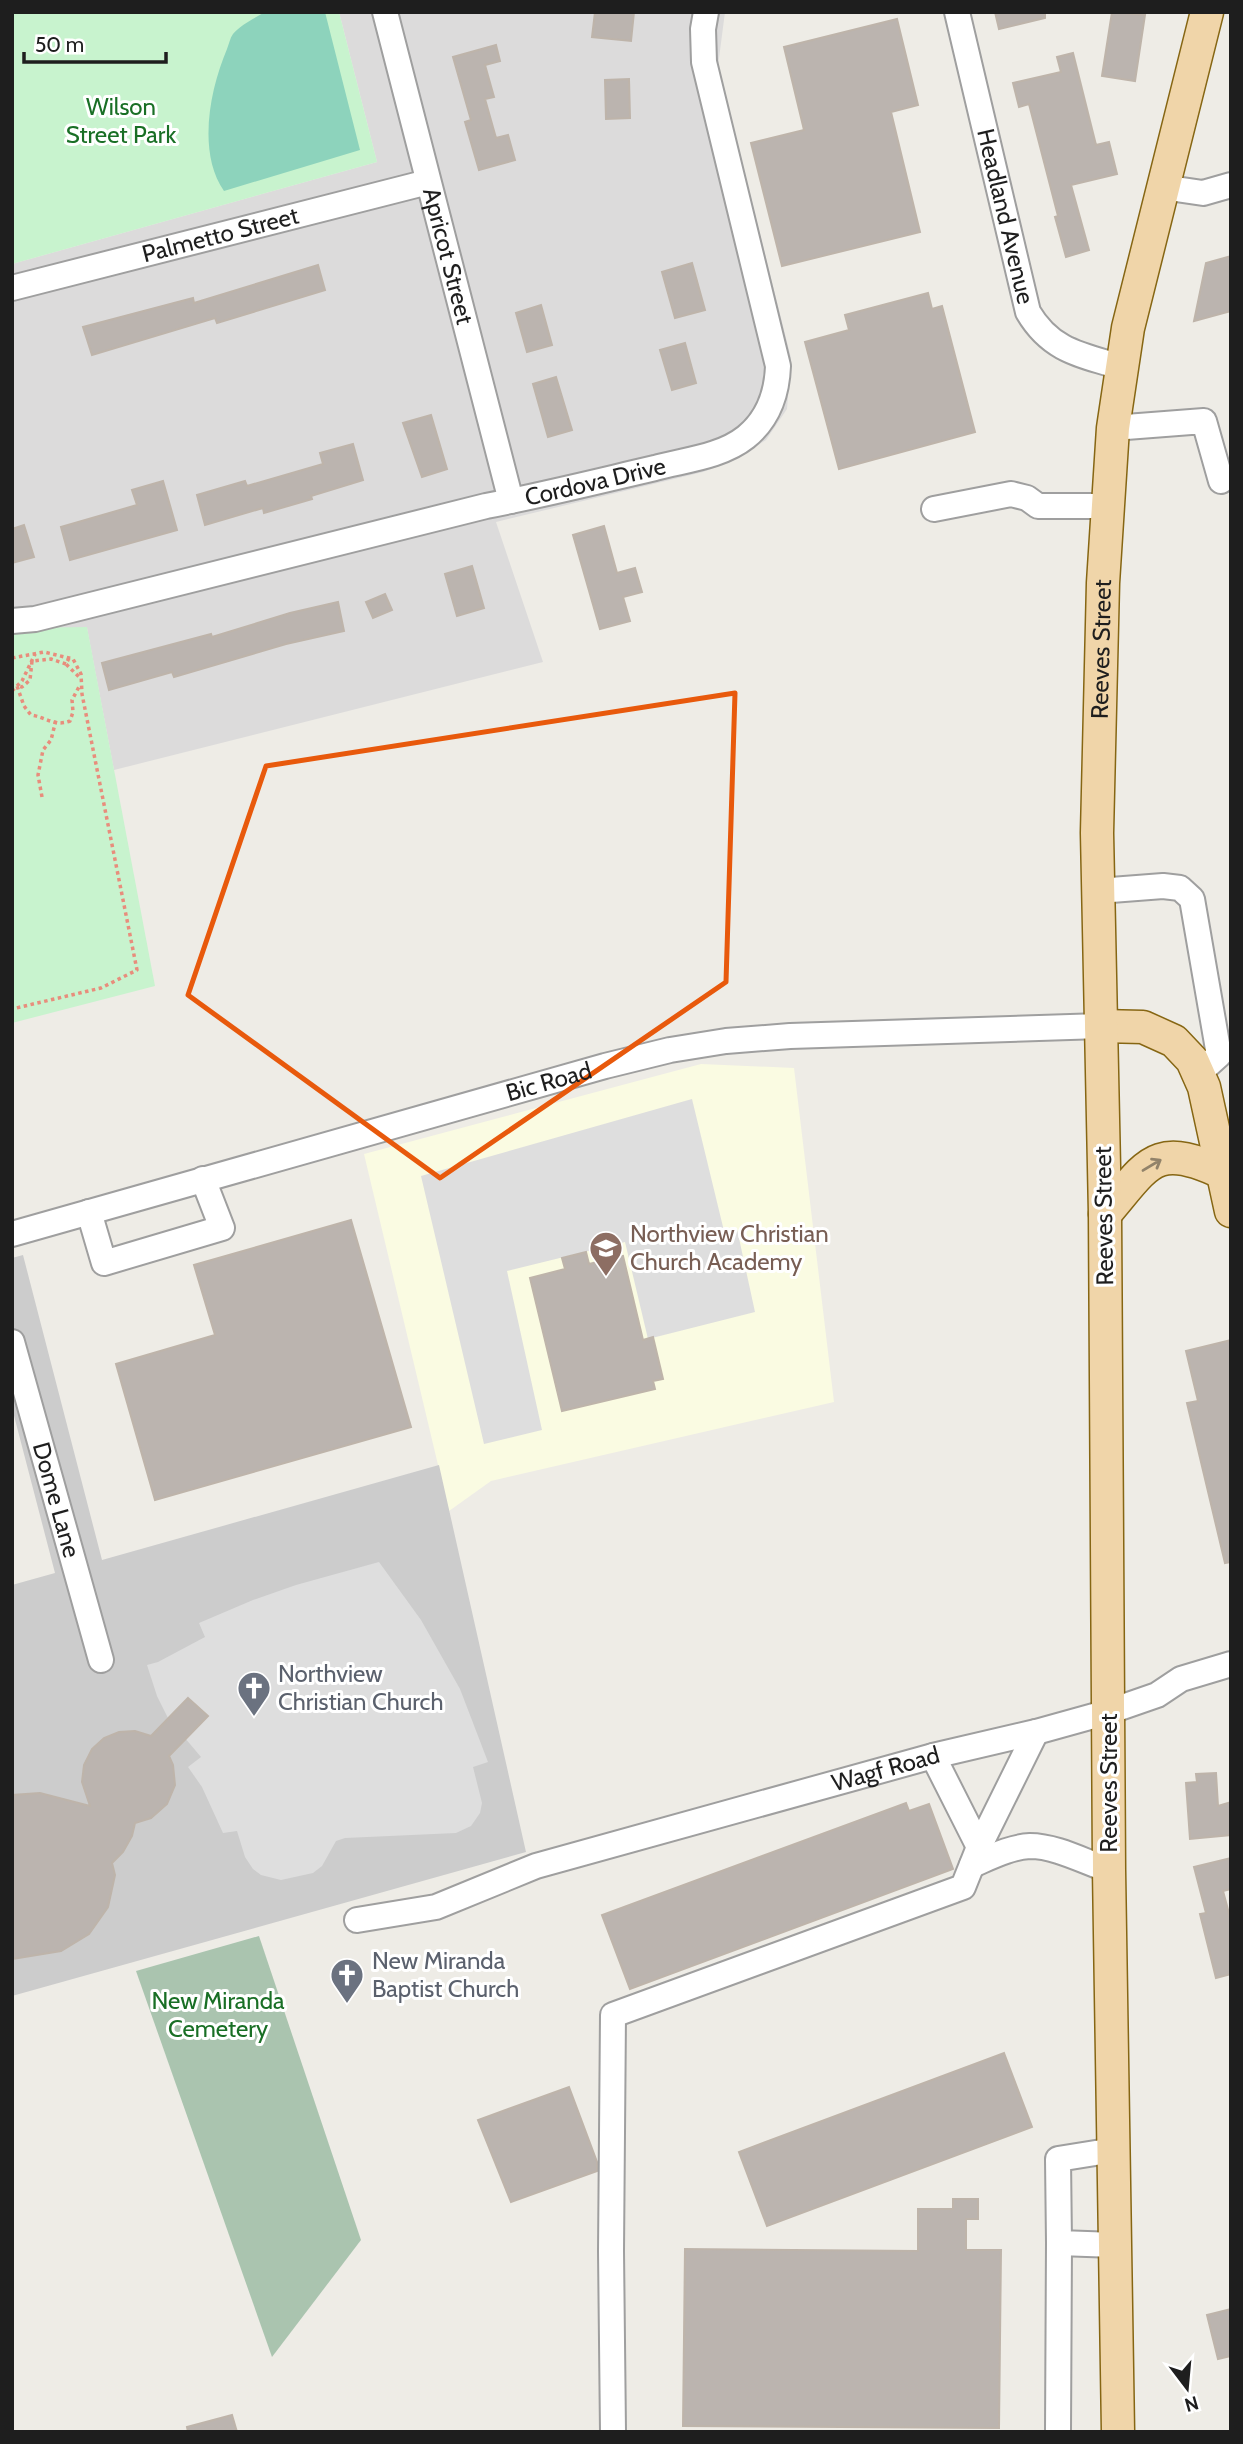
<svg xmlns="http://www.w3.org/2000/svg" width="1243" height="2444" font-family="Cabin,sans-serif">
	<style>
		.residential { fill: #dcdbdb }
		.education { fill: #fafbe2 }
		.religious { fill: #ccc }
		.cemetery { fill: #aac4af }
		.park { fill: #c8f3ce }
		.pitch { fill: #8dd3bc }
		.parking { fill: #dedede }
		.building { fill: #bbb4af; stroke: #beb4aa; stroke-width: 2 }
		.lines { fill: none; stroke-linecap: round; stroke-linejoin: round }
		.minor-casing { stroke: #9f9f9f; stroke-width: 28 }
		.major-casing { stroke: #866613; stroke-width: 35 }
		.path { stroke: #e88d7c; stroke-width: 3.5; stroke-dasharray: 3.5 3.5; stroke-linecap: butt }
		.minor { stroke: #fff; stroke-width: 24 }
		.major { stroke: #f0d5a9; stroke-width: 32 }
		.oneway { stroke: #92836a }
		.marked { fill: none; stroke: #e8590c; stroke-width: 5; stroke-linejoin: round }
		.labels { text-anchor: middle; stroke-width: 6; stroke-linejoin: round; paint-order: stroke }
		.park-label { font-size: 24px; fill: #196f25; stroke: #fff }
		.street-label { font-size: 24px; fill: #1e1e1e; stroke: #fff }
		.education-label { font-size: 24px; fill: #785e54; stroke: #fff; text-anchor: start }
		.worship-label { font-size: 24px; fill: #5b616d; stroke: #fff; text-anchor: start }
	</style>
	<rect width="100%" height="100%" fill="#eeece6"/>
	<path class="residential" d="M 339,12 L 725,12 L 718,66 L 791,358 L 787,409 L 766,440 L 737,459 L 703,472 L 496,522 L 543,662 L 114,770 L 87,628 L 12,628 L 12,264 L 377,162 Z"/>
	<path class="education" d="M 701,1064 L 794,1068 L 834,1402 L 491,1481 L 449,1511 L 364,1154 Z"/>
	<path class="religious" d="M 23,1255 L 102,1560 L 439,1465 L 526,1852 L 12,1996 L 12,1585 L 55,1573 L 12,1408 L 12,1258 Z"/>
	<path class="cemetery" d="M 259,1936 L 361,2240 L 272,2357 L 136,1971 Z"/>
	<g class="park">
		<path d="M 12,12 L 339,12 L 377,162 L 12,264 Z"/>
		<path d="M 87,627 L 155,986 L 12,1023 L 12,628 Z"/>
	</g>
	<path class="pitch" d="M 265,12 L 325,12 L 360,150 L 224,191 C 197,152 210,89 227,49 C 229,44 230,38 233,34 C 240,25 255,18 265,12 Z"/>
	<g class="parking">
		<path d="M 692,1099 L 724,1231 L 737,1229 L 755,1312 L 648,1339 L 625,1242 L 507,1271 L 542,1430 L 484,1444 L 421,1176 Z"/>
		<path d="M 379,1562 L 421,1620 L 460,1689 L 488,1762 L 473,1767 L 482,1803 L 480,1813 L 471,1826 L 456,1833 L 345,1838 L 336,1841 L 322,1866 L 313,1873 L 281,1880 L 261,1875 L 253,1869 L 245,1857 L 237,1831 L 223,1833 L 202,1787 L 188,1767 L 201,1757 L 168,1718 L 157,1696 L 147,1665 L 158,1662 L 205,1637 L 199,1623 L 253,1600 L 296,1585 Z"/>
	</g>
	<g class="building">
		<path d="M 595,12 L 634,12 L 631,41 L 592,37 Z"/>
		<path d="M 995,12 L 1045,12 L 1045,18 L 999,29 Z"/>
		<path d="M 1112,12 L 1145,15 L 1135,81 L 1102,76 Z"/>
		<path d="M 897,19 L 918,105 L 891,112 L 920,232 L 782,266 L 751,143 L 804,130 L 784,47 Z"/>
		<path d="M 496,45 L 500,61 L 485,65 L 494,97 L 485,99 L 496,138 L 508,135 L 515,160 L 479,170 L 465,122 L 471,120 L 453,57 Z"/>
		<path d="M 1073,53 L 1096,145 L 1109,142 L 1117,174 L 1071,185 L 1089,250 L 1066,257 L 1055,217 L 1058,216 L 1029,104 L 1019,107 L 1013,83 L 1061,72 L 1057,57 Z"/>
		<path d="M 629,79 L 630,118 L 606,119 L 605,80 Z"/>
		<path d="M 1231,256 L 1231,311 L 1194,321 L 1206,263 Z"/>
		<path d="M 692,263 L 705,310 L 675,318 L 662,272 Z"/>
		<path d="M 318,265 L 325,290 L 217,323 L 215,318 L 92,355 L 83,327 L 193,298 L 194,303 Z"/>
		<path d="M 928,293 L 932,309 L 942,306 L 975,432 L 839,469 L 805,342 L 849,330 L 845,315 Z"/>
		<path d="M 541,305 L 552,345 L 527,352 L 516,313 Z"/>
		<path d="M 685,343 L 696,383 L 672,390 L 660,350 Z"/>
		<path d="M 556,377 L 572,430 L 548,437 L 533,384 Z"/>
		<path d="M 431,415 L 447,469 L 422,477 L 403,423 Z"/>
		<path d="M 353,444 L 363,480 L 311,496 L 312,499 L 264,513 L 263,508 L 205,525 L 197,495 L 245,481 L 247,486 L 323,464 L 320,453 Z"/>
		<path d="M 163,481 L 177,530 L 70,560 L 61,527 L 137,505 L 132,490 Z"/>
		<path d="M 24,525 L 34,557 L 12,563 L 12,529 Z"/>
		<path d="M 604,526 L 617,573 L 635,568 L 642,592 L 623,597 L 630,621 L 600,629 L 573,535 Z"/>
		<path d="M 472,566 L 484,608 L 457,616 L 445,574 Z"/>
		<path d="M 385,594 L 392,610 L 373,618 L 366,602 Z"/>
		<path d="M 338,602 L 344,631 L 286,644 L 174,677 L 172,672 L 109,690 L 102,663 L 211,634 L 212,637 L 290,613 Z"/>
		<path d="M 351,1220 L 411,1427 L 155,1500 L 116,1364 L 215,1335 L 194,1265 Z"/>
		<path d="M 586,1252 L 589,1264 L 623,1256 L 643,1340 L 653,1337 L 663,1379 L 653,1381 L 655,1389 L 562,1411 L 530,1278 L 565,1269 L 562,1258 Z"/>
		<path d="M 1231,1340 L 1231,1562 L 1225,1563 L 1187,1403 L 1198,1401 L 1186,1351 Z"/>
		<path d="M 188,1698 L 208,1716 L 169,1756 L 173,1765 L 175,1785 L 167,1804 L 151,1818 L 135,1823 L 132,1836 L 123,1852 L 112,1863 L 115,1875 L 108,1907 L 89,1934 L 61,1951 L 12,1959 L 12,1795 L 40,1793 L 90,1806 L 82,1782 L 84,1765 L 92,1749 L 104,1738 L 119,1732 L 135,1731 L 151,1736 Z"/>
		<path d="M 1216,1773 L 1218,1806 L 1231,1802 L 1231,1835 L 1190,1839 L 1186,1783 L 1197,1782 L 1196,1774 Z"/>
		<path d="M 906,1803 L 909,1811 L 929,1804 L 953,1869 L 630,1989 L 602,1915 Z"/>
		<path d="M 1231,1858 L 1231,1889 L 1223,1891 L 1231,1921 L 1231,1974 L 1216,1978 L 1200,1914 L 1206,1913 L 1194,1867 Z"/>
		<path d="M 1004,2053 L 1032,2127 L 767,2226 L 739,2152 Z"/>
		<path d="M 569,2087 L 597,2162 L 597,2171 L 511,2202 L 478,2120 Z"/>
		<path d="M 953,2199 L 978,2199 L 978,2219 L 966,2219 L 966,2250 L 1001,2250 L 999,2428 L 683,2426 L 685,2249 L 918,2251 L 918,2209 L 953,2209 Z"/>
		<path d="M 1231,2309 L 1231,2356 L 1218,2359 L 1207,2315 Z"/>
		<path d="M 232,2415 L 237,2432 L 188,2432 L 187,2427 Z"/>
	</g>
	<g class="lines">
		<defs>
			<g id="minor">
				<path id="s1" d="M 385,12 L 511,501"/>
				<path id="s2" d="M 957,12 L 1028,312 C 1051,351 1081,355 1121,367"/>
				<path d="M 1162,187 L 1203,193 L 1231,185"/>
				<path id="s3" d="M 12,288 L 428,182"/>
				<path d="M 1113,428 L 1204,421 L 1221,481"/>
				<path d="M 934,509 L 1011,494 L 1027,498 L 1038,506 L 1107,506"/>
				<path id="s4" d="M 12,621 L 35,619 L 486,506 C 543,495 599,481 655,468 C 684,460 721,457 746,437 C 768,419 777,394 778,366 L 704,62 L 703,29 L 706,12"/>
				<path d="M 1098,891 L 1163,886 L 1180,888 L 1192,899 L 1219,1055 L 1199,1073"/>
				<path d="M 89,1212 L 104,1263 L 222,1228 L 203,1179"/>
				<path id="s5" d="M 12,1234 L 605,1066 L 670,1050 L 726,1041 L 790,1036 L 1101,1026"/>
				<path id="s6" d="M 12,1342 L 101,1660"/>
				<path d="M 933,1756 L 979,1847"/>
				<path d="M 972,1865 C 989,1858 1010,1847 1030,1846 C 1056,1846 1085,1862 1109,1870"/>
				<path id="s7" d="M 357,1920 L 436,1907 L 536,1866 L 933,1756 L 1036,1732 L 1108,1712 L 1157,1695 L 1181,1679 L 1231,1664"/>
				<path d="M 1114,2150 L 1058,2159 L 1059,2243 L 1115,2245"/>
				<path d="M 613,2432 L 611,2251 L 613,2015 L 963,1887 L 979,1847 L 1036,1732"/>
				<path d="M 1058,2432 L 1059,2243"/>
			</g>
			<g id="major">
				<path d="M 1101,1026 L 1143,1027 L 1174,1041 L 1192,1060 L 1204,1087 L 1231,1211"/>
				<path d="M 1105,1214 C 1148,1164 1154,1140 1223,1173"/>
				<path id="s8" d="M 1118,2432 L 1109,1870 L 1105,1214 L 1097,833 L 1103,583 L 1113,428 L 1128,328 L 1207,12"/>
			</g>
		</defs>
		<use href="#minor" class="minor-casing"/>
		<use href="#major" class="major-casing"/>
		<g class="path">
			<path d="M 12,658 L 44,652 L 73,659 L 81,674 L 82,694 L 137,970 L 101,988 L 12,1009"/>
			<path d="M 69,658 L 66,664 L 79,677"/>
			<path d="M 66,664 L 51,659 L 32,661 L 30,680 L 22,687 L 17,686 L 24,706 L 31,715 C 46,717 54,727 70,721 L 73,712 L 72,700 L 80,685"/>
			<path d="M 12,691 L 22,681 L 35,654"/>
			<path d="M 42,797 L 38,775 L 43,750 L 51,740 L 56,720"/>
		</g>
		<use href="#minor" class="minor"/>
		<use href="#major" class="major"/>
	</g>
	<defs><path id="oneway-shaft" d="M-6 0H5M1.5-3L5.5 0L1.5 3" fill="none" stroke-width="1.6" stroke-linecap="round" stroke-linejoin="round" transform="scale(1.75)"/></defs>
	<use class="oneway" href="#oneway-shaft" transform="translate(1152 1165) rotate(-31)"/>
	<path class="marked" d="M 735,693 L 726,982 L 440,1178 L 188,995 L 266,766 Z"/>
	<defs>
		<symbol id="school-pin" viewBox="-11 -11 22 30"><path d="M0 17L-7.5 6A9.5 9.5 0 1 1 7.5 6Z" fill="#8d6e63" stroke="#fff"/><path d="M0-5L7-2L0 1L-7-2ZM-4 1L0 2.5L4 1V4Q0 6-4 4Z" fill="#fff"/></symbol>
		<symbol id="church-pin" viewBox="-11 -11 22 30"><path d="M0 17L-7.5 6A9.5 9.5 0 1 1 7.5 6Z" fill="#6b7280" stroke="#fff"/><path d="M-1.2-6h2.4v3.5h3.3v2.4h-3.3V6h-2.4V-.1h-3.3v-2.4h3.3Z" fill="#fff"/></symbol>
	</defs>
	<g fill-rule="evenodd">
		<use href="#school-pin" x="587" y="1229" width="38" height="52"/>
		<use href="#church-pin" x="235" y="1669" width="38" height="52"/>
		<use href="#church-pin" x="328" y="1956" width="38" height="52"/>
	</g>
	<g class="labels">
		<g class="park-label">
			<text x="121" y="115">Wilson<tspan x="121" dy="28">Street Park</tspan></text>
			<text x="218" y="2009">New Miranda<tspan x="218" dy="28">Cemetery</tspan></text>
		</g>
		<g class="street-label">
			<text dy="8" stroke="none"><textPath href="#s2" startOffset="210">Headland Avenue</textPath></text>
			<text dy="8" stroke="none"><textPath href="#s3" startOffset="215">Palmetto Street</textPath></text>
			<text dy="8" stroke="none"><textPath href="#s1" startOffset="252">Apricot Street</textPath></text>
			<text dy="8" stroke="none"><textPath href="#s4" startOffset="600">Cordova Drive</textPath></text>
			<text dy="8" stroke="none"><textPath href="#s8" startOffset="1783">Reeves Street</textPath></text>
			<text dy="8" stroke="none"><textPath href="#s5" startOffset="558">Bic Road</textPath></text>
			<text transform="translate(1104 1216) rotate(-91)" y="8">Reeves Street</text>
			<text dy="8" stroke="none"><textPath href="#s6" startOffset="164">Dome Lane</textPath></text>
			<text dy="8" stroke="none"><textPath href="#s7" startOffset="551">Wagf Road</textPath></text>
			<text transform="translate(1109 1783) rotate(-90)" y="8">Reeves Street</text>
		</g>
		<g class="education-label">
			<text x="630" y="1242">Northview Christian<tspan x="630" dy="28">Church Academy</tspan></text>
		</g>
		<g class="worship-label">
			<text x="278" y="1682">Northview<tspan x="278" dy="28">Christian Church</tspan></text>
			<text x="372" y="1969">New Miranda<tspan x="372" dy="28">Baptist Church</tspan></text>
		</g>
	</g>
	<rect width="1243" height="2444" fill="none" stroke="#1e1e1e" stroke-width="28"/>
	<g transform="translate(1187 2388) rotate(164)" stroke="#ffffff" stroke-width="5" paint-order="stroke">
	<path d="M0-5L12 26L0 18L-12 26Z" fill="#1e1e1e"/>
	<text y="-10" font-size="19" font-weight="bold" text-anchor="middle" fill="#1e1e1e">N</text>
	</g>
	<path d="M24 52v10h142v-10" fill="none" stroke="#1e1e1e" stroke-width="3.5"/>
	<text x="35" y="52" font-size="21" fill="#1e1e1e" stroke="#ffffff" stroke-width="5" paint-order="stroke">50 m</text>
</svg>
